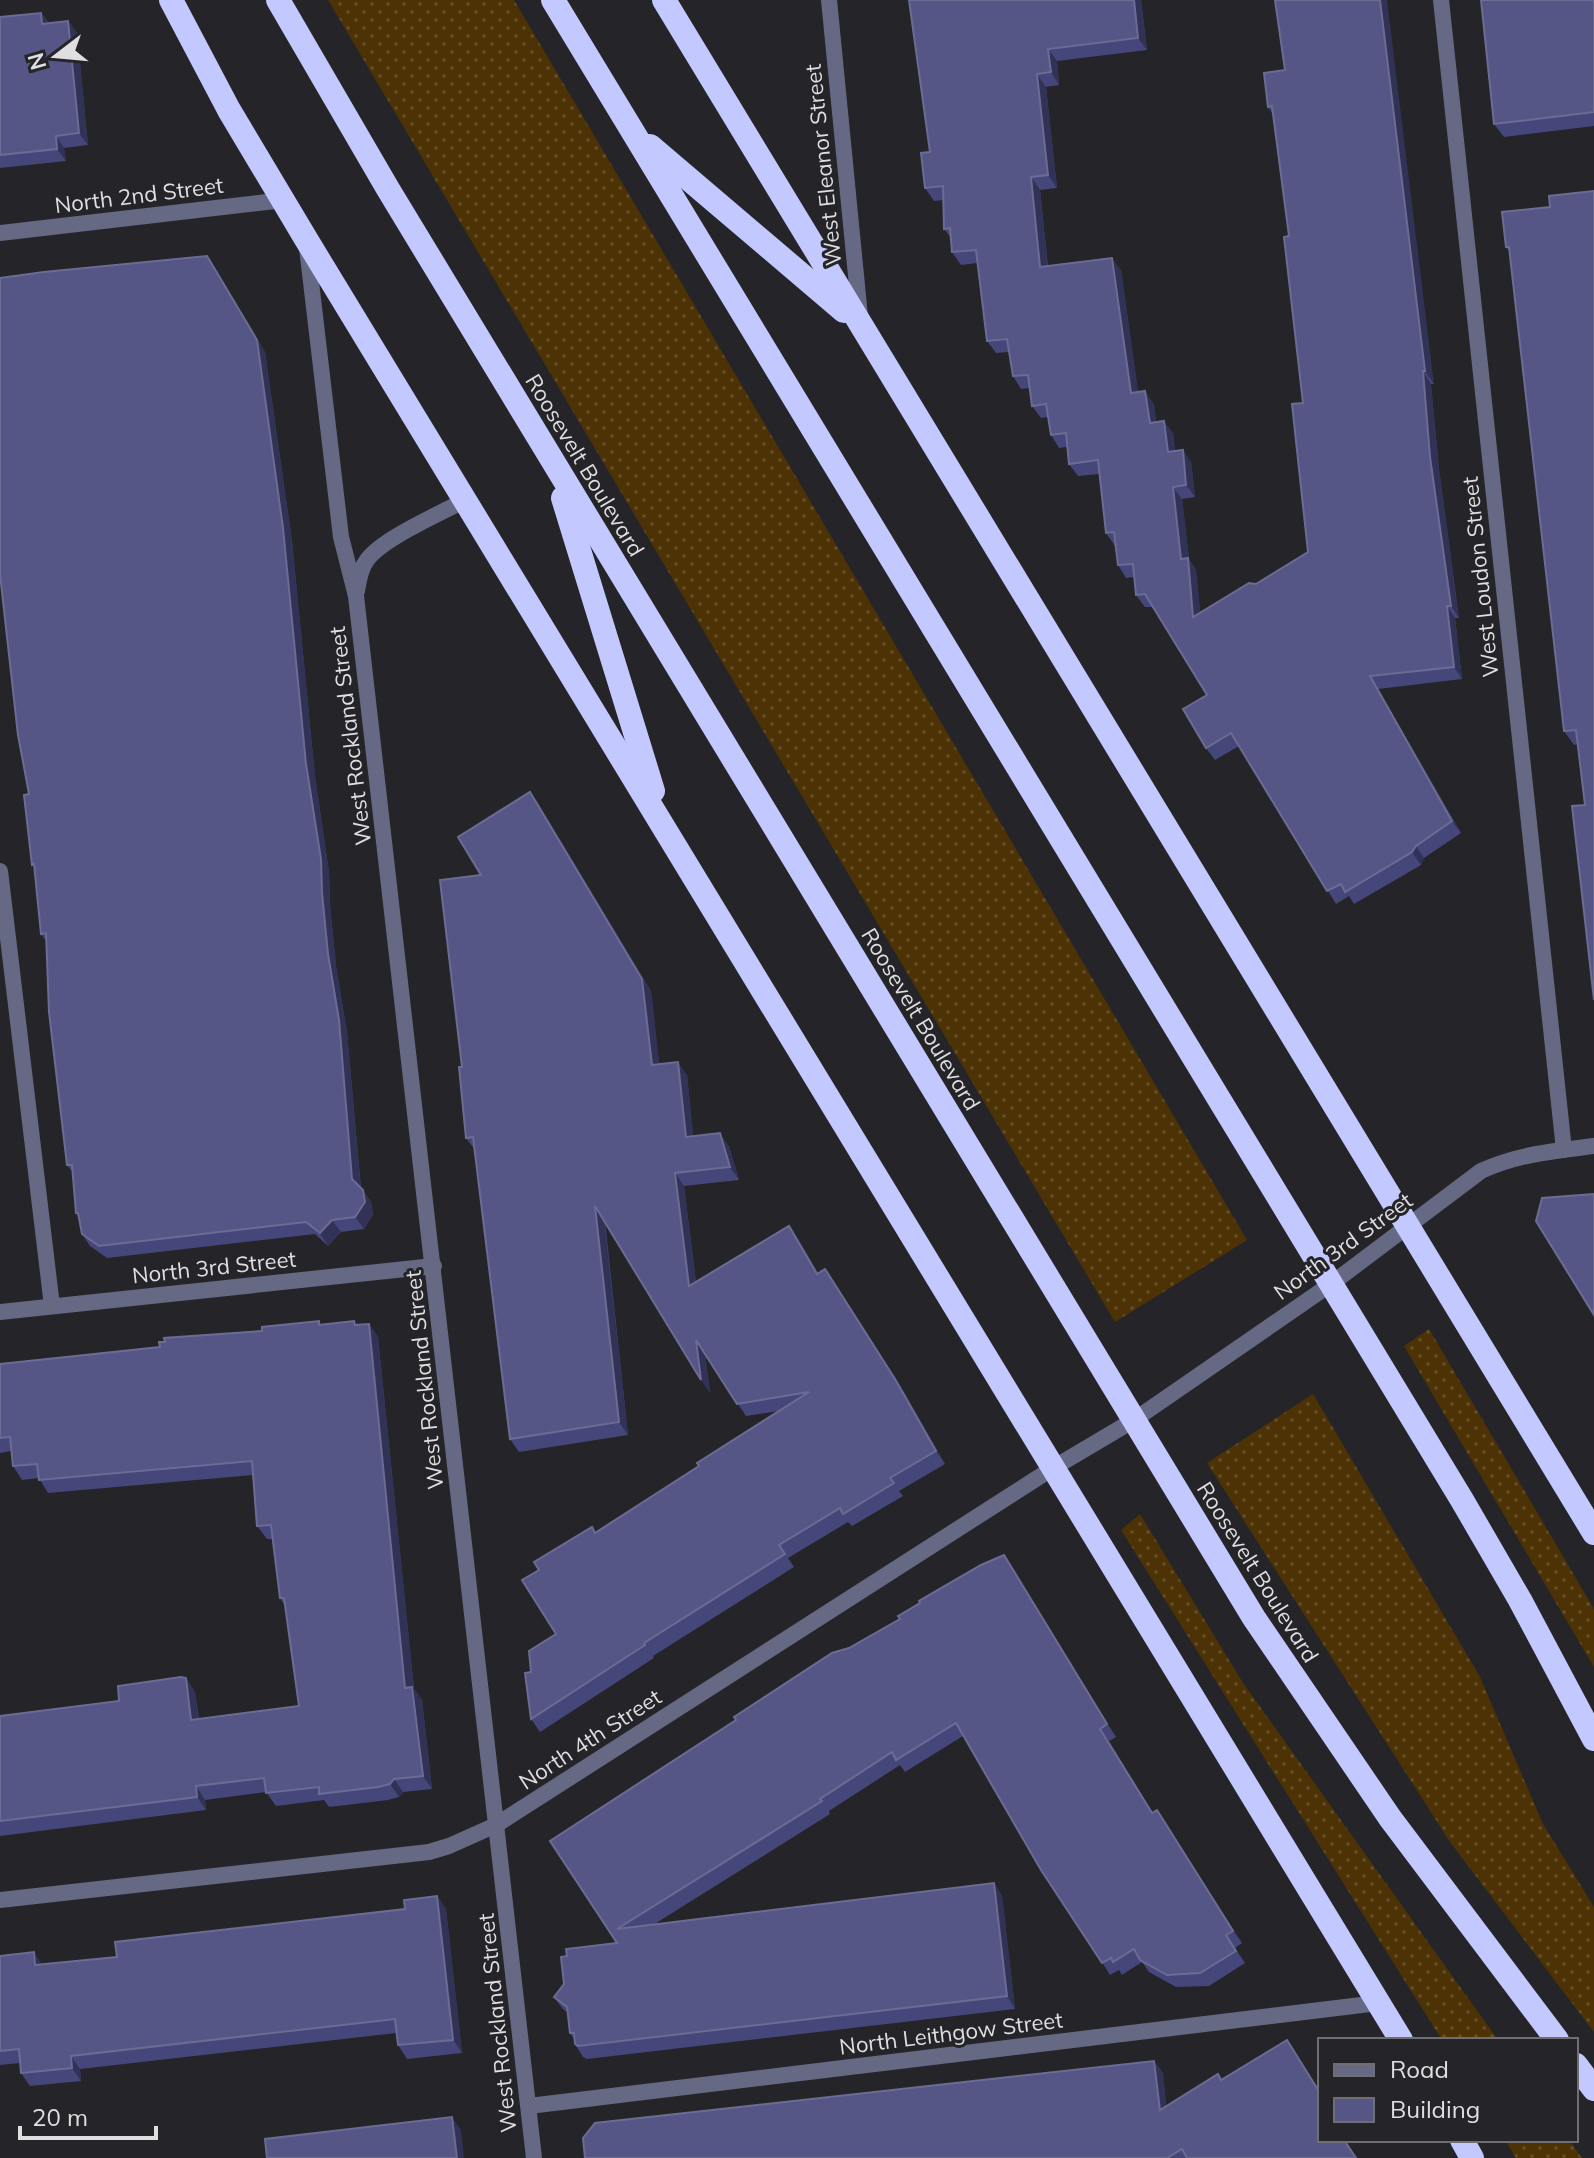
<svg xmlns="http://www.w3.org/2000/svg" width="1594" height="2158" font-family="Mulish,sans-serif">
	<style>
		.grass { fill: url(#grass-dots) }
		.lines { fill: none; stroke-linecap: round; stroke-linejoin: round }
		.street { stroke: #666984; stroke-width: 16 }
		.highway { stroke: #c3c8ff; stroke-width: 24 }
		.wall { fill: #45467a }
		.shaded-wall { fill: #313255 }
		.building { fill: #555685; stroke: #6b6c94; stroke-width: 2 }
		.labels { text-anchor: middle; stroke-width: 6; stroke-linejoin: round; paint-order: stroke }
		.street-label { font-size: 22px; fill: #dfdfe2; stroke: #252529 }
	</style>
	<defs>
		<pattern id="grass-dots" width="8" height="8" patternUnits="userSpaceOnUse" patternTransform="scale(2)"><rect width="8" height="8" fill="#4c3204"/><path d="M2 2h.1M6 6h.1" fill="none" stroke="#654f28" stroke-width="1.8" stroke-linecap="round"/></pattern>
	</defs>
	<rect width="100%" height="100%" fill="#252529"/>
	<g class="grass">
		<path d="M 328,0 L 514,0 L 1247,1240 L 1115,1322 Z"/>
		<path d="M 1429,1329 L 1594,1609 L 1594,1667 L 1404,1346 Z"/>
		<path d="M 1313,1394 L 1480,1677 L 1543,1824 L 1594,1907 L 1594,2032 L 1450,1842 L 1207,1463 Z"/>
		<path d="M 1140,1514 L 1243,1683 L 1498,2040 L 1442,2040 L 1121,1530 Z"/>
		<path d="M 1505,2140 L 1569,2140 L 1582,2158 L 1516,2158 Z"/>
	</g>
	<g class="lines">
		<g class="street">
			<path d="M 829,0 L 860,316"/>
			<path d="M 1441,0 L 1564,1150"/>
			<path d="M 0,233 L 284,200"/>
			<path d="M 307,248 L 341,537 L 356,596 L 534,2158"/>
			<path d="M 357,591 C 359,580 360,569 367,560 C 383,538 440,514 465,500"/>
			<path d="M 0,871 L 52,1306"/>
			<path d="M 0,1312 L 434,1266"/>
			<path d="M 0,1900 L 429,1852 L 449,1846 L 496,1825 L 1053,1468 L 1134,1420 L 1331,1284 L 1481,1171 C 1518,1154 1554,1151 1594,1146"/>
			<path d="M 529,2106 L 1378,2003"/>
		</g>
		<g class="highway">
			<path d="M 171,0 L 229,110 L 306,239 L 1401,2040"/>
			<path d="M 278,0 L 388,189 L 1254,1618 L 1390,1818 L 1557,2040"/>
			<path d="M 553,0 L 1462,1500 L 1520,1600 L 1594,1739"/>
			<path d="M 664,0 L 1594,1533"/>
			<path d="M 650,146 L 844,311"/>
			<path d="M 563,498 L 653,791"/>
			<path d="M 1576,2065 L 1594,2089"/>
			<path d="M 1462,2140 L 1472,2158"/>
		</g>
	</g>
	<g class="wall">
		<path d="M 909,0 L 1141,0 L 1147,50 L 1057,61 L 1059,85 L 1046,87 L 1057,188 L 1040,190 L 1048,266 L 1121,270 L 1138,392 L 1154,404 L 1156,422 L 1173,433 L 1175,451 L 1191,462 L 1195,497 L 1182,499 L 1189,559 L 1196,570 L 1200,613 L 1256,584 L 1308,552 L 1303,403 L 1289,236 L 1273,114 L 1268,107 L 1264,73 L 1434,384 L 1431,384 L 1439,469 L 1459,618 L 1455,618 L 1462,679 L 1378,689 L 1461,833 L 1424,858 L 1421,865 L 1354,904 L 1349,896 L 1336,904 L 1239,746 L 1215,760 L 1206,748 L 1207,695 L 1152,607 L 1145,607 L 1136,595 L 1134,577 L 1126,578 L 1118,565 L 1115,546 L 1106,533 L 1099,474 L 1078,476 L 1069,464 L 1067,447 L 1059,448 L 1051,435 L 1048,417 L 1041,418 L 1032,406 L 1030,388 L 1021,389 L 1013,376 L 1009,352 L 996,353 L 987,341 L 977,263 L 961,265 L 952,252 L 951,238 L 944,229 L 943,200 L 934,201 L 925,188 L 930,152 Z"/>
		<path d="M 1594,0 L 1594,126 L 1504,137 L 1494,124 Z"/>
		<path d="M 41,13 L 49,23 L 68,21 L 77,33 L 88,145 L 64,148 L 66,161 L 0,168 L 0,17 Z"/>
		<path d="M 1550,207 L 1585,805 L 1578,744 L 1574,745 L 1564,731 L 1509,251 L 1506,247 Z"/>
		<path d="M 215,268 L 265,352 L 292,541 L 315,776 L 329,872 L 330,905 L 336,966 L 347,1032 L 361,1188 L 371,1202 L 373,1215 L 364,1229 L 341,1232 L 328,1246 L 315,1234 L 107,1258 L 90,1246 L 82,1234 L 79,1218 L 76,1213 L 73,1173 L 67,1165 L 46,941 L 41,934 L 35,868 L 32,865 L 29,794 Z"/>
		<path d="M 539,805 L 651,991 L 659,1064 L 687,1075 L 693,1136 L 729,1146 L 739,1180 L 684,1186 L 696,1282 L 798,1239 L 818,1273 L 825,1269 L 834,1282 L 904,1392 L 945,1464 L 899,1491 L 903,1496 L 852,1526 L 848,1522 L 788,1558 L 794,1567 L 653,1656 L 654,1658 L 540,1732 L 531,1719 L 531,1672 L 556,1634 L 595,1533 L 699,1466 L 779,1411 L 746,1416 L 705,1354 L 710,1393 L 605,1221 L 628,1435 L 519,1452 L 510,1439 L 475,1150 L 466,1138 L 462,1067 L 481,875 Z"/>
		<path d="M 319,1321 L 321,1324 L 354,1321 L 357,1325 L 369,1324 L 378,1337 L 414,1689 L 422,1700 L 432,1789 L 403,1792 L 399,1797 L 388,1800 L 329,1807 L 324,1800 L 276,1806 L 266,1792 L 205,1800 L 206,1810 L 0,1836 L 0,1716 L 119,1701 L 186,1678 L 195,1692 L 199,1719 L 299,1706 L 285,1606 L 280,1598 L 273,1539 L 267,1539 L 257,1526 L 253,1475 L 48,1493 L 39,1478 L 22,1480 L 13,1466 L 11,1451 L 0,1453 L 0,1364 L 160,1347 Z"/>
		<path d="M 1004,1555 L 1116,1737 L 1109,1741 L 1153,1813 L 1165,1822 L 1242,1943 L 1235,1948 L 1245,1963 L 1209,1986 L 1176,1987 L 1149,1972 L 1142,1962 L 1122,1975 L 1119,1970 L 1110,1975 L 963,1736 L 905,1772 L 900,1765 L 829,1811 L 830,1814 L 653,1925 L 994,1883 L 1002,1896 L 1015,2009 L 587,2059 L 583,2057 L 575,2044 L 574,2039 L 570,2033 L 568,2013 L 563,2009 L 554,1997 L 617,1943 L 550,1841 L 849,1648 L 900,1619 Z"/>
		<path d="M 437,1896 L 446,1909 L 462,2053 L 407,2059 L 398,2045 L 396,2033 L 80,2069 L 81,2081 L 30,2086 L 21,2073 L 20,2063 L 0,2065 L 0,1956 L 42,1965 L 117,1957 L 405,1909 Z"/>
		<path d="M 1295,2052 L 1320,2092 L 1320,2140 L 1345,2140 L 1357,2158 L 585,2158 L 1154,2061 L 1163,2073 L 1166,2106 L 1221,2080 Z"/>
	</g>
	<g class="shaded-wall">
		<path d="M 1134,0 L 1141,0 L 1147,50 L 1138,38 Z"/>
		<path d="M 1380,0 L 1387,0 L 1434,384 L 1425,371 Z"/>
		<path d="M 41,13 L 50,25 L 42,24 Z"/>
		<path d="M 68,21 L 77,33 L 88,145 L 79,133 Z"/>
		<path d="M 1048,49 L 1057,61 L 1059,85 L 1051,72 Z"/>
		<path d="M 1037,74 L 1046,87 L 1057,188 L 1048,175 Z"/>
		<path d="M 56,136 L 64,148 L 66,161 L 57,149 Z"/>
		<path d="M 1031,177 L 1040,190 L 1049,279 L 1040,267 Z"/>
		<path d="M 207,256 L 265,352 L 292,541 L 315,776 L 329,872 L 330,905 L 336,966 L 347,1032 L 361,1191 L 352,1179 Z"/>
		<path d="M 1112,258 L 1121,270 L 1140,405 L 1131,393 Z"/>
		<path d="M 1423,371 L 1431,384 L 1439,469 L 1459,618 L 1451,606 L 1430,457 Z"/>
		<path d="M 1145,391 L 1154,404 L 1158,435 L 1150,423 Z"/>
		<path d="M 1164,421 L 1173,433 L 1177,464 L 1168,452 Z"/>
		<path d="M 1183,450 L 1191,462 L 1195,497 L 1186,485 Z"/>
		<path d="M 1173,487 L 1182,499 L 1189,559 L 1196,570 L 1202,629 L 1193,617 L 1181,559 Z"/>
		<path d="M 1447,606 L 1455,618 L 1462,679 L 1454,667 Z"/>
		<path d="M 1370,676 L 1378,689 L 1461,833 L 1452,821 Z"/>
		<path d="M 530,792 L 539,805 L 651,991 L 661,1078 L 652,1065 Z"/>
		<path d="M 1416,846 L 1424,858 L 1421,865 L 1412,852 Z"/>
		<path d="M 678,1062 L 687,1075 L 695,1150 L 686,1137 Z"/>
		<path d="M 720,1133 L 729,1146 L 739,1180 L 730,1167 Z"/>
		<path d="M 675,1173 L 684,1186 L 698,1299 L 689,1286 Z"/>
		<path d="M 363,1190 L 371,1202 L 373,1215 L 364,1229 L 355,1217 Z"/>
		<path d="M 595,1206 L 604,1218 L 628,1435 L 619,1422 Z"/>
		<path d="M 332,1220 L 341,1232 L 328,1246 L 320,1233 Z"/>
		<path d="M 789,1226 L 798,1239 L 826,1286 L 817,1274 Z"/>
		<path d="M 825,1269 L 904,1392 L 945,1464 L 936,1451 Z"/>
		<path d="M 369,1324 L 378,1337 L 414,1689 L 422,1700 L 432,1789 L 423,1776 L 405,1688 Z"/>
		<path d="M 696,1340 L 705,1353 L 710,1393 L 701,1380 Z"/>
		<path d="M 1004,1555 L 1116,1737 L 1107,1724 Z"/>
		<path d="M 186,1678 L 195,1692 L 200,1733 L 191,1720 Z"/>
		<path d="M 1100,1729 L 1109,1741 L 1160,1826 L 1152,1813 Z"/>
		<path d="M 394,1779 L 403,1792 L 399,1797 L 390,1784 Z"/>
		<path d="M 196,1786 L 205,1800 L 206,1810 L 197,1797 Z"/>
		<path d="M 1157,1810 L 1165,1822 L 1242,1943 L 1233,1931 Z"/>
		<path d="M 994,1883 L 1002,1896 L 1015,2009 L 1007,1996 Z"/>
		<path d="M 437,1896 L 446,1909 L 462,2053 L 453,2040 Z"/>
		<path d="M 34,1952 L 43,1966 L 35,1965 Z"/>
		<path d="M 71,2056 L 80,2069 L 81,2081 L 72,2068 Z"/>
		<path d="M 1154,2061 L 1163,2073 L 1168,2123 L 1160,2110 Z"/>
		<path d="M 452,2117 L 461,2130 L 464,2158 L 457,2158 Z"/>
	</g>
	<g class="building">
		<path d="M 909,0 L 1134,0 L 1138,38 L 1048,49 L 1051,72 L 1037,74 L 1048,175 L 1031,177 L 1040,267 L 1112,258 L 1131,393 L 1145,391 L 1150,423 L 1164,421 L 1168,452 L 1183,450 L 1186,485 L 1173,487 L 1181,559 L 1188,558 L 1193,617 L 1249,583 L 1256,584 L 1308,552 L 1292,404 L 1303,403 L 1284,237 L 1289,236 L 1272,106 L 1268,107 L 1264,73 L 1285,70 L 1275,0 L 1380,0 L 1425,371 L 1423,371 L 1430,457 L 1451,606 L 1447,606 L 1454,667 L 1370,676 L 1452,821 L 1416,846 L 1412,852 L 1345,892 L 1341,884 L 1327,891 L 1231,733 L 1206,748 L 1183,709 L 1207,695 L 1145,594 L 1136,595 L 1133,564 L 1118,565 L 1114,532 L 1106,533 L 1098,460 L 1069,464 L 1066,433 L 1051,435 L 1046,404 L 1032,406 L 1028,375 L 1013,376 L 1007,339 L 987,341 L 976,250 L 952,252 L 950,228 L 944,229 L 943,186 L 925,188 L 921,153 L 930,152 Z"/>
		<path d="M 1481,0 L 1594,0 L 1594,112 L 1494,124 Z"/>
		<path d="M 41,13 L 42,24 L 68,21 L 79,133 L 56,136 L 57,149 L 0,155 L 0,17 Z"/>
		<path d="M 1594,191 L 1594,1000 L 1572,806 L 1585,805 L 1576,730 L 1564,731 L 1509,247 L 1506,247 L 1502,212 L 1550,207 L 1549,196 Z"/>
		<path d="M 207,256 L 257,340 L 283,528 L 306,764 L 321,859 L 322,893 L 328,954 L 339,1020 L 352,1179 L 363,1190 L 365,1202 L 355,1217 L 332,1220 L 320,1233 L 306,1222 L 99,1246 L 82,1234 L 78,1213 L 76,1213 L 72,1165 L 67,1165 L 49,1012 L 46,933 L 41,934 L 34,864 L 32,865 L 24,795 L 29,794 L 18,735 L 0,574 L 0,278 L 44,272 Z"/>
		<path d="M 530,792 L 642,979 L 652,1065 L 678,1062 L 686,1137 L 720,1133 L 730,1167 L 675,1173 L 689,1286 L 789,1226 L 817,1274 L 825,1269 L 895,1379 L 936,1451 L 890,1478 L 894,1483 L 843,1514 L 840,1508 L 779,1545 L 785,1554 L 644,1643 L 645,1645 L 531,1719 L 525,1673 L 531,1672 L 529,1651 L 556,1634 L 522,1580 L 539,1570 L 534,1562 L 592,1527 L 595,1533 L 699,1466 L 697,1463 L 809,1392 L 737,1404 L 696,1340 L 701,1380 L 595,1206 L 619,1422 L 510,1439 L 473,1137 L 466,1138 L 459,1067 L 462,1067 L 440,880 L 481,875 L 458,837 Z"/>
		<path d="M 1594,1194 L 1594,1315 L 1536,1221 L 1542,1198 Z"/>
		<path d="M 319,1321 L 319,1325 L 354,1321 L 355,1325 L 369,1324 L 405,1688 L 412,1687 L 423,1776 L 394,1779 L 390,1784 L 378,1787 L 319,1794 L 319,1787 L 266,1793 L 264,1778 L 196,1786 L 197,1797 L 0,1821 L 0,1716 L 119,1701 L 118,1686 L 181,1677 L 186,1678 L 191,1720 L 299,1706 L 284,1598 L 280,1598 L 271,1525 L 257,1526 L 252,1461 L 39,1480 L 37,1464 L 13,1466 L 10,1437 L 0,1438 L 0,1364 L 160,1347 L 159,1342 L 165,1342 L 164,1338 L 262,1331 L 262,1327 Z"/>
		<path d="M 1004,1555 L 1107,1724 L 1100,1729 L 1152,1813 L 1157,1810 L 1233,1931 L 1226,1935 L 1236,1951 L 1200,1973 L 1167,1975 L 1140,1960 L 1134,1949 L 1113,1962 L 1111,1958 L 1102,1963 L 1041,1870 L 956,1723 L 896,1760 L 892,1752 L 820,1799 L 822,1801 L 617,1929 L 994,1883 L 1007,1996 L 578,2046 L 575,2044 L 574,2033 L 570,2033 L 567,2007 L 554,1997 L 564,1984 L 561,1957 L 567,1956 L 566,1949 L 617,1943 L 550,1841 L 736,1720 L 734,1717 L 832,1653 L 849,1648 L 900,1619 L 898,1616 L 920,1603 L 919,1601 L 981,1565 Z"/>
		<path d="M 437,1896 L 453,2040 L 398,2045 L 395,2019 L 71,2056 L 72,2068 L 21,2073 L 19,2049 L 0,2051 L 0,1956 L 34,1952 L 35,1965 L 117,1957 L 115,1942 L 405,1909 L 404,1900 Z"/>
		<path d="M 1287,2040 L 1320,2093 L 1320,2140 L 1344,2140 L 1356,2158 L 1187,2158 L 1182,2149 L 1167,2158 L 585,2158 L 583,2138 L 595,2123 L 1154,2061 L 1160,2110 L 1218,2074 L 1221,2080 Z"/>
		<path d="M 452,2117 L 457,2158 L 267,2158 L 265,2139 Z"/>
	</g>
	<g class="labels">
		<g class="street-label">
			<text transform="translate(823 165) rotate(-96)" y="8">West Eleanor Street</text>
			<text transform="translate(139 195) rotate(-7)" y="8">North 2nd Street</text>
			<text transform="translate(585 465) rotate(59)" y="8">Roosevelt Boulevard</text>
			<text transform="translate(1480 577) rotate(-96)" y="8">West Loudon Street</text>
			<text transform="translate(350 736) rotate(-97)" y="8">West Rockland Street</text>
			<text transform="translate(921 1019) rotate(59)" y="8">Roosevelt Boulevard</text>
			<text transform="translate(1343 1246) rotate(-36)" y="8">North 3rd Street</text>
			<text transform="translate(214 1267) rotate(-6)" y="8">North 3rd Street</text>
			<text transform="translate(424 1380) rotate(-96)" y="8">West Rockland Street</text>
			<text transform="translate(1258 1572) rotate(58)" y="8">Roosevelt Boulevard</text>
			<text transform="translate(590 1739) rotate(-33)" y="8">North 4th Street</text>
			<text transform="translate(497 2023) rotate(-96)" y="8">West Rockland Street</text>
			<text transform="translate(951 2033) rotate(-7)" y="8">North Leithgow Street</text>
		</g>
	</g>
	<rect x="1318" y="2038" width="260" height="104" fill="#252529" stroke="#6f6f73" stroke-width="2"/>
	<rect x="1334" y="2064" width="40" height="12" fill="#666984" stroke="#6f6f73" stroke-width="2"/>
	<text x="1390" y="2078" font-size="24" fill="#dfdfe2">Road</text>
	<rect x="1334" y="2098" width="40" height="24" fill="#555685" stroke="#6f6f73" stroke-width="2"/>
	<text x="1390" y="2118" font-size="24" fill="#dfdfe2">Building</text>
	<g transform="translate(56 56) rotate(254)" stroke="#252529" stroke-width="6" paint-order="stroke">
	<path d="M0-6L14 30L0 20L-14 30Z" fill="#dfdfe2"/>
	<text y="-12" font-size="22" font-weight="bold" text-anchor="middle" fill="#dfdfe2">N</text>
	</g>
	<path d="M20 2126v12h136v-12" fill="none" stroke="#dfdfe2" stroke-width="4"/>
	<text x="32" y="2126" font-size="24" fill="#dfdfe2" stroke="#252529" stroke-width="6" paint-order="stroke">20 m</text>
</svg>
